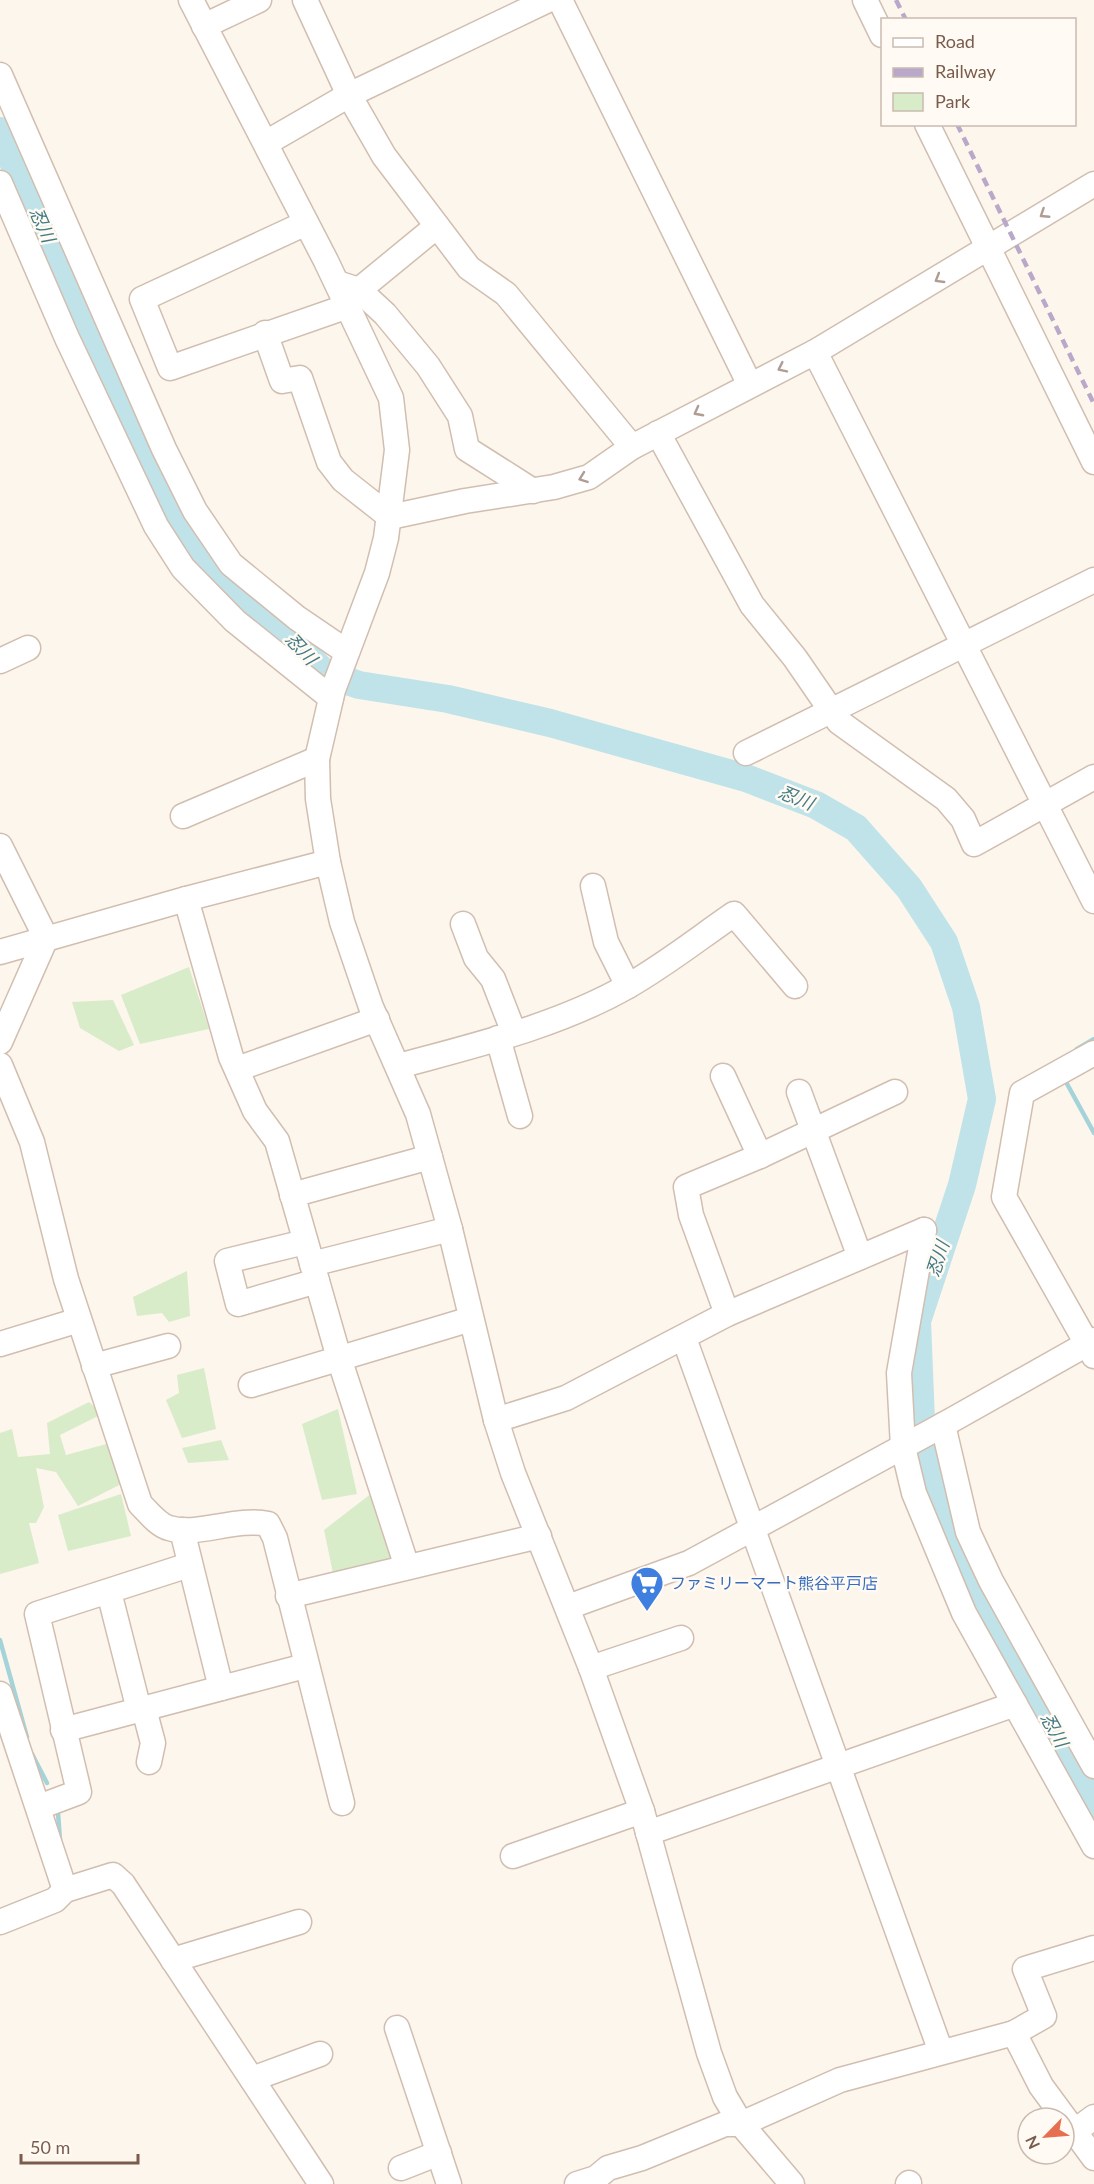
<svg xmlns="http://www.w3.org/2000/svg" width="1094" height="2184" font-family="Lato,'Noto Sans JP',sans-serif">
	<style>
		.green { fill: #d8ecc9 }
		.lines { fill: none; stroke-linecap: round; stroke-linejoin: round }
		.stream { stroke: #a5d3da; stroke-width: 4.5 }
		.river { stroke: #bfe3e8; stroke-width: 28 }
		.minor-casing { stroke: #d1beb0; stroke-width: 27 }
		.minor { stroke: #fff; stroke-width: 24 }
		.rail { stroke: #b9a8c9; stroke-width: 4.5; stroke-dasharray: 9 6; stroke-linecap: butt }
		.oneway { stroke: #af9d94 }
		.labels { text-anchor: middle; stroke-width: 5; stroke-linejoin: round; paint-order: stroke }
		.shop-label { font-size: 16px; fill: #366cbe; stroke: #fffaf3; text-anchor: start }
		.water-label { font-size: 18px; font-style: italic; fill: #437c86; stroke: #fffaf3 }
	</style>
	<rect width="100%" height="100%" fill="#fdf6ec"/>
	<g class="green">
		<path d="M 189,967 L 209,1029 L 140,1044 L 121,995 Z"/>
		<path d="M 113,1000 L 134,1045 L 119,1051 L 80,1028 L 72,1002 Z"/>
		<path d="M 187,1271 L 190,1316 L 169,1322 L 162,1313 L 137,1316 L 133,1297 Z"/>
		<path d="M 204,1368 L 216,1429 L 182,1438 L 166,1400 L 179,1393 L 177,1375 Z"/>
		<path d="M 89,1402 L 102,1414 L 60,1435 L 66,1455 L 110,1443 L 131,1479 L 78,1506 L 56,1472 L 36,1468 L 44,1507 L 36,1523 L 29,1523 L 39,1563 L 0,1574 L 0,1433 L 12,1429 L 18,1457 L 50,1454 L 47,1423 Z"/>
		<path d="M 338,1409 L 357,1494 L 322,1500 L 302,1424 Z"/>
		<path d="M 221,1440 L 229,1460 L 188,1463 L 182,1448 Z"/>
		<path d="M 372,1493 L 394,1560 L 333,1573 L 324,1530 Z"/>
		<path d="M 121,1494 L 131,1536 L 68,1551 L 58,1515 Z"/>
	</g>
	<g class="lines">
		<g class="stream">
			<path d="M 1077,1049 L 1094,1039"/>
			<path d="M 1066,1082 L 1094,1133"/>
			<path d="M 962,1185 L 964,1186"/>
			<path d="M 0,1640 L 27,1737"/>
			<path d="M 32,1754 L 47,1783"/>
			<path d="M 58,1813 L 60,1840"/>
		</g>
		<path class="river" d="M 0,131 L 37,218 L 105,365 L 192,538 L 228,581 L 279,625 L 324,673 L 359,685 L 448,699 L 550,723 L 746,778 L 816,805 L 856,828 L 909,888 L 944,942 L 966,1007 L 982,1099 L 962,1185 L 917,1321 L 921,1421 L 939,1493 L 962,1562 L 1011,1656 L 1094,1804"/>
		<defs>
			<g id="minor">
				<path d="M 191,0 L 326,261 L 391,398 L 397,450 L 386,538 L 377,573 L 333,690 L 317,759 L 318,799 L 328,862 L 342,922 L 371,1007 L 418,1114 L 450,1229 L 496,1420 L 513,1473 L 591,1668 L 642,1811 L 709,2053 L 725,2097 L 741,2124 L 792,2184"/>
				<path d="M 305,0 L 349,95 L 384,156 L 469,268 L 506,294 L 632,447"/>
				<path d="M 560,0 L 750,385"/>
				<path d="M 865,0 L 882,35"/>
				<path d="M 204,26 L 259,0"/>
				<path d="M 0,75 L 164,449 L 195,511 L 231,564 L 297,618 L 347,652"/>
				<path d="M 927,124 L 1094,462"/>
				<path d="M 266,143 L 349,95 L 548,0"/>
				<path d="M 0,183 L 67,338 L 156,526 L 183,568 L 235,621 L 331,698"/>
				<path d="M 306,223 L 142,299 L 170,368 L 348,306"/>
				<path d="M 337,283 L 359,290 L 385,314 L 428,366 L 460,416 L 467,449 L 533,491"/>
				<path d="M 359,290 L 437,226"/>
				<path d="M 265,333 L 282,381 L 300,378 L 329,462 L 343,480 L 390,517"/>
				<path d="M 815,352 L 1094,901"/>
				<path d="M 658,433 L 752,605 L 795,658 L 839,722 L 946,799 L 963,819 L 974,844 L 1094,777"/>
				<path d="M 390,517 L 465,501 L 554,487 L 589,477 L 632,447 L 815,352 L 1094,184"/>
				<path d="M 0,661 L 28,648"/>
				<path d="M 746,753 L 1094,580"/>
				<path d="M 183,816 L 317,759"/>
				<path d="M 0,846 L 46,938 L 0,1042"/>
				<path d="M 593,886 L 606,942 L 628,986"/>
				<path d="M 186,899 L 231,1057 L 255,1111 L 277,1141 L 339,1358 L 407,1567"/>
				<path d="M 463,924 L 476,958 L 493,979 L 514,1033"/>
				<path d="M 0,952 L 186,899 L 328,862"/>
				<path d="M 498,1038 L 520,1116"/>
				<path d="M 1094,1053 L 1022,1093 L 1004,1197 L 1094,1356"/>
				<path d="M 0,1065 L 32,1142 L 66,1279 L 140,1504 C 148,1512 158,1525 169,1528 C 196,1537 236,1517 268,1524 L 275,1538 L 342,1803"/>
				<path d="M 399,1066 C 476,1045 558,1026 628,986 C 665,965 699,938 734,914 L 795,986"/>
				<path d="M 237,1069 L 377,1019"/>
				<path d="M 723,1076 L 760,1156"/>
				<path d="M 799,1092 L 860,1257"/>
				<path d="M 292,1195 L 430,1157"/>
				<path d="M 924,1230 L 899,1373 L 903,1447 L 914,1493 L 964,1613 L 1094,1846"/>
				<path d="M 305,1242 L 227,1261 L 238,1304 L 317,1281"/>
				<path d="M 312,1264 L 450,1229"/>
				<path d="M 727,1314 L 924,1230"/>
				<path d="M 684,1338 L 941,2052"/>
				<path d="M 0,1344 L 79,1320"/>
				<path d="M 94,1366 L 168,1346"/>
				<path d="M 251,1385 L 471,1319"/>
				<path d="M 496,1420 L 566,1398 L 727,1314 L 691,1215 L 686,1187 L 760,1156 L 895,1092"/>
				<path d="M 943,1425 L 968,1532 L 991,1581 L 1094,1766"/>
				<path d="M 182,1530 L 221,1688"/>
				<path d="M 109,1592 L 139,1710"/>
				<path d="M 288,1596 L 539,1536"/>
				<path d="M 568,1607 L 689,1563 L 943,1425 L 1094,1340"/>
				<path d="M 591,1668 L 681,1638"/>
				<path d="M 0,1694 L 65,1890"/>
				<path d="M 144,1709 L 153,1743 L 149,1762"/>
				<path d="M 63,1730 L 305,1666"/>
				<path d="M 39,1807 L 79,1792 L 37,1614 L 189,1565"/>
				<path d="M 648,1833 L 1015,1704"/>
				<path d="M 513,1856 L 642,1811"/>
				<path d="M 0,1922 L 55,1900 L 65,1890 L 113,1875 L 123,1884 L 321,2184"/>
				<path d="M 173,1960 L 299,1922"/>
				<path d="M 397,2028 L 449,2184"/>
				<path d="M 1014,2033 L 1044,2016 L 1025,1969 L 1094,1948"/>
				<path d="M 252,2079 L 320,2054"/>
				<path d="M 1075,2131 L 1094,2117"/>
				<path d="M 401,2168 L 439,2153"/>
				<path d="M 577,2184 L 596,2178 L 608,2168 L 642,2158 L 725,2124 L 741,2124 L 840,2080 L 1014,2033 L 1041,2086 L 1094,2158"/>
				<path d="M 908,2184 L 909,2183"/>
			</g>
		</defs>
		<use href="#minor" class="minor-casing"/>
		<use href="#minor" class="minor"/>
		<g class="rail">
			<path d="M 896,0 L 906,20"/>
			<path d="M 957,124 L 1094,404"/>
		</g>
	</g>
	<defs><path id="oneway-chevron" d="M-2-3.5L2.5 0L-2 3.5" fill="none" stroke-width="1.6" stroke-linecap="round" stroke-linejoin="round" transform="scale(1.5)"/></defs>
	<g class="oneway">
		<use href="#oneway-chevron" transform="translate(1044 214) rotate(147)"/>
		<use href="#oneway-chevron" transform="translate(939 279) rotate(149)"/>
		<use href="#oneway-chevron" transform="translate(782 368) rotate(154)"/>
		<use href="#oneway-chevron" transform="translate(698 412) rotate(152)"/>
		<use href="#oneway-chevron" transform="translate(583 478) rotate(160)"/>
	</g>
	<defs>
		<symbol id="supermarket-pin" viewBox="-11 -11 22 30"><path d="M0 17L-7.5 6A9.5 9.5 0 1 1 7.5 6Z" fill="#3f7fe0" stroke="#fffaf3"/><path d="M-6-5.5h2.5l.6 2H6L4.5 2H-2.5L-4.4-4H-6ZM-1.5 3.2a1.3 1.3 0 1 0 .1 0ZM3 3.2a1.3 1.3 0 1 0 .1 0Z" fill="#fff"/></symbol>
	</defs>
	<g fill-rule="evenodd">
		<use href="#supermarket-pin" x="628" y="1564" width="38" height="52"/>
	</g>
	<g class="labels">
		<g class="shop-label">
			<text x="670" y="1589">ファミリーマート熊谷平戸店</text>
		</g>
		<g class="water-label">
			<text transform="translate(42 225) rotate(66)" y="6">忍川</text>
			<text transform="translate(301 649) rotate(47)" y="6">忍川</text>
			<text transform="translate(796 798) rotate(22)" y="6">忍川</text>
			<text transform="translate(938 1259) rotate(-72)" y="6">忍川</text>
			<text transform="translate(1054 1730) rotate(61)" y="6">忍川</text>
		</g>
	</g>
	<rect x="881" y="18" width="195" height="108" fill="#fffaf3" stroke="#cabbb1" stroke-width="1.5"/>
	<rect x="893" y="38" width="30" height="9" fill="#ffffff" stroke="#cabbb1" stroke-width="1.5"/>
	<text x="935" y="48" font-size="18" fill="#7a5c4d">Road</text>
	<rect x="893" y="68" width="30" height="9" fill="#b9a8c9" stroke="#cabbb1" stroke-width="1.5"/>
	<text x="935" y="78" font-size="18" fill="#7a5c4d">Railway</text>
	<rect x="893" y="93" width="30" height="18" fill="#d8ecc9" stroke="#cabbb1" stroke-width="1.5"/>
	<text x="935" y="108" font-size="18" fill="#7a5c4d">Park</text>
	<g transform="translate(1046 2136) rotate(245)"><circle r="28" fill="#fffaf3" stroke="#cabbb1" stroke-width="1.5"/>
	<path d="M0-4.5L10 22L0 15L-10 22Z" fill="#e76f51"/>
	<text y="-9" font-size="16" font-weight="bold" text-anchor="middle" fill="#7a5c4d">N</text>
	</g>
	<path d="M21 2154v9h117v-9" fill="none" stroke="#7a5c4d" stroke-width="3"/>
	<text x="30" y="2154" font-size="18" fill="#7a5c4d" stroke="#fffaf3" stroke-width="4.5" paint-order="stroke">50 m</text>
</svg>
